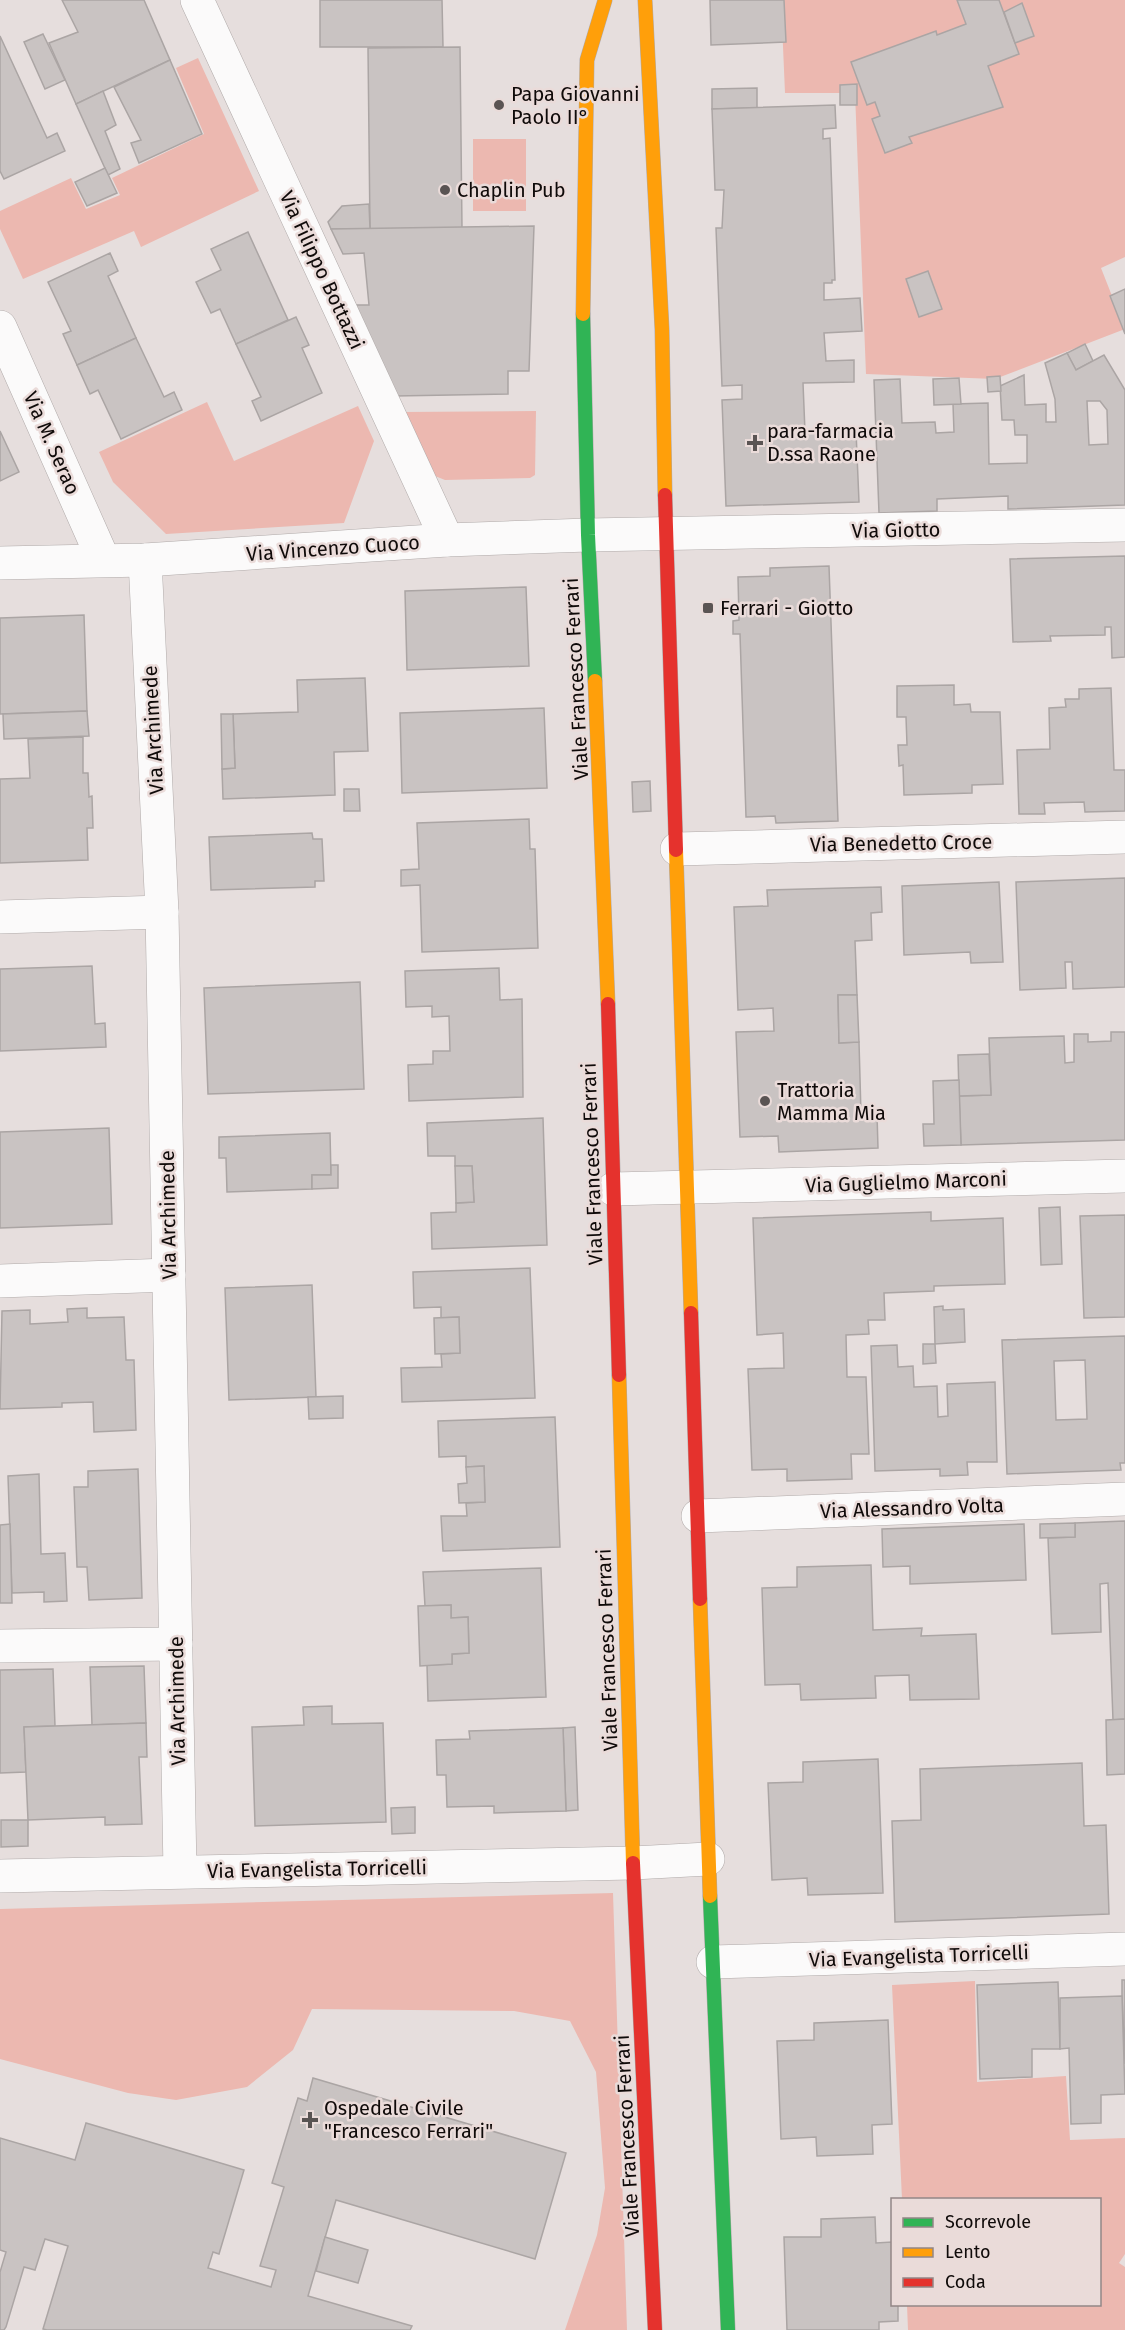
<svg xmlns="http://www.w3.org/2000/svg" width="1125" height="2330" font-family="'Fira Sans',sans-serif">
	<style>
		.green { fill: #ecb8b0 }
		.building { fill: #c9c3c2; stroke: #aba5a4; stroke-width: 1.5; fill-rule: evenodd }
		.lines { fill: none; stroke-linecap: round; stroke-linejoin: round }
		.street-casing { stroke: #b0aaa9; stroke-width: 34 }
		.fast-casing { stroke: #b0aaa9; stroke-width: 15 }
		.slow-casing { stroke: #b0aaa9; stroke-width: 15 }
		.jam-casing { stroke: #b0aaa9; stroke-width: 15 }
		.street { stroke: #fbfafa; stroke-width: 33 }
		.fast { stroke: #30b455; stroke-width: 14 }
		.slow { stroke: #ff9f0a; stroke-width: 14 }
		.jam { stroke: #e5322d; stroke-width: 14 }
		.poi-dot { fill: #5a5453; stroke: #eadbd9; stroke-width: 2 }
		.labels { text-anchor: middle; stroke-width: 5; stroke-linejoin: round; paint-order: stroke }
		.poi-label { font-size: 20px; fill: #0f0a09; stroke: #eadbd9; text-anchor: start }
		.street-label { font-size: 20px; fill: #0f0a09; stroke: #eadbd9 }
	</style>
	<rect width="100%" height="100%" fill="#e6dedd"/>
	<g class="green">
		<path d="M 781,0 L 1125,0 L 1125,257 L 1101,268 L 1125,329 L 995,379 L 866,374 L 855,93 L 785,93 Z"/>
		<path d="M 198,58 L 259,191 L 141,247 L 134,231 L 23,279 L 0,229 L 0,211 L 71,178 L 86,209 L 120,195 L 112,178 L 204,134 L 176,68 Z"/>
		<rect x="473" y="139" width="53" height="72"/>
		<path d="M 207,402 L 234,461 L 358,406 L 374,441 L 344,523 L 166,534 L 113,482 L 99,452 Z"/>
		<path d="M 536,411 L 535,475 L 530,478 L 445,480 L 430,474 L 402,412 Z"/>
		<path d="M 613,1893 L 627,2330 L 565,2330 L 597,2235 L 605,2188 L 596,2072 L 570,2021 L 514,2011 L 312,2009 L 293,2050 L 247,2087 L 176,2100 L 128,2093 L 0,2059 L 0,1909 Z"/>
		<path d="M 975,1981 L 977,2082 L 1066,2076 L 1070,2140 L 1125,2138 L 1125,2254 L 1119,2263 L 1125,2267 L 1125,2330 L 908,2330 L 907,2305 L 1100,2304 L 1100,2200 L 902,2199 L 892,1985 Z"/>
	</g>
	<g class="building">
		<path d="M 62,0 L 144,0 L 170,60 L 76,104 L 49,43 L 78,32 Z"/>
		<path d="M 320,0 L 442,0 L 443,47 L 320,47 Z"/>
		<path d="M 710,0 L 784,0 L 786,42 L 711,45 Z"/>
		<path d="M 957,0 L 999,0 L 1019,54 L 988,66 L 1003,107 L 909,137 L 912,143 L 885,153 L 872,119 L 880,116 L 875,102 L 867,105 L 851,62 L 936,31 L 937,35 L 966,24 Z"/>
		<path d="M 1022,3 L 1034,36 L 1015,43 L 1004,12 Z"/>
		<path d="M 43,34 L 65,80 L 45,89 L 24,42 Z"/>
		<path d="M 0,36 L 47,138 L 57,133 L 65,151 L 4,179 L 0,171 Z"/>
		<path d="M 460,47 L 462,228 L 370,229 L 368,48 Z"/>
		<path d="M 170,60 L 202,134 L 139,163 L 131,143 L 141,140 L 114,87 Z"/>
		<path d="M 857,84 L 857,105 L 840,105 L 840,85 Z"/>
		<path d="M 757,88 L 757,108 L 712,109 L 712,89 Z"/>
		<path d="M 103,91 L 116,125 L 105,131 L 120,169 L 108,175 L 76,104 Z"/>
		<path d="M 835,105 L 836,128 L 823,129 L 823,139 L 830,138 L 835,280 L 832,280 L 832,283 L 824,283 L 824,300 L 860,298 L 862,331 L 824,333 L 826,361 L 854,360 L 854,382 L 803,383 L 805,432 L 856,431 L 859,502 L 726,506 L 722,400 L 742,399 L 742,385 L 722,386 L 716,228 L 722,228 L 724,190 L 715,190 L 712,109 Z"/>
		<path d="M 105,168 L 117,193 L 87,206 L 75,182 Z"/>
		<path d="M 369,204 L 370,229 L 331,229 L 328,222 L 342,206 Z"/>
		<path d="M 534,226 L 529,371 L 508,371 L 508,394 L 395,396 L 351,305 L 369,305 L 364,253 L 343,254 L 331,229 Z"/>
		<path d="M 248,232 L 288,320 L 236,344 L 220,309 L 211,313 L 196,282 L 221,270 L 211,249 Z"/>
		<path d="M 110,253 L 118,271 L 108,276 L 136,338 L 77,365 L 63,334 L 71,331 L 48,282 Z"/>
		<path d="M 928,271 L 942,309 L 919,317 L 906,279 Z"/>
		<path d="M 1125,289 L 1125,334 L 1110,296 Z"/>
		<path d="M 296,317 L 309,345 L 302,348 L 322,393 L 261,421 L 252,401 L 261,397 L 236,344 Z"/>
		<path d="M 136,338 L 164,397 L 174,392 L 182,410 L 121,439 L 98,390 L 90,394 L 77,365 Z"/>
		<path d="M 1085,344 L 1093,361 L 1076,370 L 1067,353 Z"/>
		<path d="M 1067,353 L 1076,370 L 1104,355 L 1125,390 L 1125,505 L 1008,509 L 1008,496 L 937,499 L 937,511 L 879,513 L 874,380 L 900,379 L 902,423 L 935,422 L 936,433 L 954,432 L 953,404 L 988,403 L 989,464 L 1027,463 L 1027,435 L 1015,435 L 1014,420 L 1002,420 L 1000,386 L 1024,375 L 1025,405 L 1046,404 L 1046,422 L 1056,422 L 1055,399 L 1045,363 ZM 1087,401 L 1100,401 L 1107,410 L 1108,444 L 1089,445 Z"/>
		<path d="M 1000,376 L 1001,391 L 988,392 L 987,377 Z"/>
		<path d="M 959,378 L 961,404 L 934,405 L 933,379 Z"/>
		<path d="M 0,431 L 19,472 L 0,481 Z"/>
		<path d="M 1125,556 L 1125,657 L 1112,658 L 1111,627 L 1105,627 L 1105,635 L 1050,636 L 1051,641 L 1013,642 L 1010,559 Z"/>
		<path d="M 829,566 L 838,821 L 776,823 L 775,816 L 746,817 L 740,634 L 733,634 L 733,621 L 739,620 L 738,577 L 770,576 L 770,568 Z"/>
		<path d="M 526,587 L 529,666 L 407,670 L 405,591 Z"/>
		<path d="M 84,615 L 87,711 L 0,714 L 0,618 Z"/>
		<path d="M 365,678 L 368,751 L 334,752 L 335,795 L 223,799 L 222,769 L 235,768 L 233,714 L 298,712 L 297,680 Z"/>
		<path d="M 954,685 L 954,705 L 970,704 L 971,712 L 1000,712 L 1003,784 L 972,785 L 972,793 L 904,795 L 903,765 L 899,766 L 898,745 L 907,745 L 906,717 L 897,717 L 897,686 Z"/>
		<path d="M 1111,688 L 1114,770 L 1125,770 L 1125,811 L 1085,812 L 1084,802 L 1044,803 L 1045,814 L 1019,814 L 1017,750 L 1050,749 L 1049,708 L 1066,707 L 1065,699 L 1079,699 L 1079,689 Z"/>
		<path d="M 544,708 L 547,788 L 402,793 L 400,713 Z"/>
		<path d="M 87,711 L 89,736 L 4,739 L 3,714 Z"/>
		<path d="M 221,714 L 233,714 L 235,768 L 222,769 Z"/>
		<path d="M 83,737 L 83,773 L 88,773 L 89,797 L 92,796 L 93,828 L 87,828 L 88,860 L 0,863 L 0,779 L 30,778 L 28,739 Z"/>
		<path d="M 650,781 L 651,811 L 633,812 L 632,782 Z"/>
		<path d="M 344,789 L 359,789 L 360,811 L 344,811 Z"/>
		<path d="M 529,819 L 530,849 L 535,849 L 538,948 L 422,952 L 420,885 L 401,886 L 401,870 L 419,869 L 417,823 Z"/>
		<path d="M 312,833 L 313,839 L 322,839 L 324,881 L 315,881 L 315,887 L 211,890 L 209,837 Z"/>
		<path d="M 1125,878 L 1125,987 L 1073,989 L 1072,962 L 1065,962 L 1066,988 L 1020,990 L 1016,882 Z"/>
		<path d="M 999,882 L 1003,962 L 971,963 L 970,952 L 904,955 L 902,886 Z"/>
		<path d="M 881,887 L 882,912 L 871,913 L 872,940 L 855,941 L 857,995 L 838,995 L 839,1043 L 859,1042 L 861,1114 L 877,1114 L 878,1148 L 779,1152 L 778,1136 L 740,1137 L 736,1032 L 774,1031 L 773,1008 L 738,1010 L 734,907 L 768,906 L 767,890 Z"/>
		<path d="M 92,966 L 95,1024 L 105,1023 L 106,1047 L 0,1051 L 0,969 Z"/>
		<path d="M 499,968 L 500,1000 L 522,999 L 523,1097 L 409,1101 L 408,1065 L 433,1064 L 433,1051 L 450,1051 L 449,1016 L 432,1017 L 432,1006 L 406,1007 L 405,971 Z"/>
		<path d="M 360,982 L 364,1089 L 208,1094 L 204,988 Z"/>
		<path d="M 838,995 L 857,995 L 859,1042 L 839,1043 Z"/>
		<path d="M 1111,1032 L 1125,1032 L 1125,1140 L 961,1145 L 959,1096 L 991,1095 L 989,1038 L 1064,1036 L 1065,1063 L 1074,1062 L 1074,1034 L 1088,1034 L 1088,1042 L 1111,1041 Z"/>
		<path d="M 989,1054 L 991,1095 L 959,1096 L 958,1055 Z"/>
		<path d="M 959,1080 L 961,1145 L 924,1146 L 923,1124 L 934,1124 L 933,1081 Z"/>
		<path d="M 543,1118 L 547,1245 L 432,1249 L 431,1213 L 456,1212 L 456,1203 L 474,1202 L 472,1166 L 455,1166 L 455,1156 L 428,1156 L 427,1123 Z"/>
		<path d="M 109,1128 L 112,1224 L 0,1228 L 0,1132 Z"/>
		<path d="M 330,1133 L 331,1175 L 312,1175 L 312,1189 L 227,1192 L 226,1158 L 219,1158 L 219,1137 Z"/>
		<path d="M 331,1165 L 338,1165 L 338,1188 L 312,1189 L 312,1175 L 331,1175 Z"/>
		<path d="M 455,1166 L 472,1166 L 474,1202 L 456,1203 Z"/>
		<path d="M 1060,1207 L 1062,1264 L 1041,1265 L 1039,1208 Z"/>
		<path d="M 931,1212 L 931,1221 L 1003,1218 L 1005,1284 L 934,1286 L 934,1291 L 884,1293 L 885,1320 L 868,1320 L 869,1334 L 846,1335 L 847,1377 L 866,1377 L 869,1454 L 851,1454 L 852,1479 L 787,1481 L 787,1469 L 752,1470 L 748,1369 L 784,1368 L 783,1333 L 757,1335 L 753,1218 Z"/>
		<path d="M 1125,1215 L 1125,1317 L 1084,1318 L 1080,1216 Z"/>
		<path d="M 530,1268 L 535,1398 L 402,1402 L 401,1368 L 442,1367 L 441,1354 L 460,1353 L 459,1317 L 441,1318 L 441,1307 L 414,1308 L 413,1272 Z"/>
		<path d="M 312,1285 L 316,1397 L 229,1400 L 225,1288 Z"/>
		<path d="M 943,1306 L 943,1310 L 964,1309 L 965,1342 L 935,1344 L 934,1307 Z"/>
		<path d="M 87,1308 L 87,1318 L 124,1317 L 126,1360 L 134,1360 L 136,1430 L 94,1432 L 93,1402 L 62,1403 L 62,1407 L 0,1409 L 2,1311 L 30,1310 L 30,1324 L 68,1322 L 67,1309 Z"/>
		<path d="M 459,1317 L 460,1353 L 435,1354 L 434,1318 Z"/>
		<path d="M 1125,1336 L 1125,1463 L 1120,1463 L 1121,1470 L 1007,1474 L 1002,1340 ZM 1085,1360 L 1087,1419 L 1056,1420 L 1054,1361 Z"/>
		<path d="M 923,1344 L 935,1344 L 936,1363 L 923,1364 Z"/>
		<path d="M 897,1345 L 898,1367 L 913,1366 L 914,1387 L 937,1386 L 938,1417 L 948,1416 L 947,1384 L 995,1382 L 997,1462 L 967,1462 L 968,1475 L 940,1476 L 940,1469 L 875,1471 L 871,1346 Z"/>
		<path d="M 343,1396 L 343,1418 L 309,1419 L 308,1397 Z"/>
		<path d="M 555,1417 L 560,1547 L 443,1551 L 441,1516 L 467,1516 L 466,1503 L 485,1502 L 484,1466 L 466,1467 L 466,1456 L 439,1457 L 438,1421 Z"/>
		<path d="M 484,1466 L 485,1502 L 459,1503 L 458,1484 L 467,1483 L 466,1467 Z"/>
		<path d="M 138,1469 L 142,1598 L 89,1600 L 87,1567 L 77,1567 L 74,1487 L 88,1487 L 88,1471 Z"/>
		<path d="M 39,1474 L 41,1554 L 65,1553 L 67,1601 L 44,1602 L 44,1592 L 12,1593 L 8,1476 Z"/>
		<path d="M 1125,1521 L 1125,1719 L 1113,1720 L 1108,1583 L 1100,1584 L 1101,1632 L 1052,1634 L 1048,1538 L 1075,1537 L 1075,1523 Z"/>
		<path d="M 1075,1523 L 1075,1537 L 1040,1538 L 1040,1524 Z"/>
		<path d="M 10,1524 L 12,1603 L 0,1603 L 0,1525 Z"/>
		<path d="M 1024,1524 L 1026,1580 L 910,1584 L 910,1566 L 883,1567 L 882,1529 Z"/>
		<path d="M 871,1565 L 873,1630 L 922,1628 L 921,1636 L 976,1634 L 979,1699 L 910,1700 L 909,1675 L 875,1676 L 876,1698 L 801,1700 L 800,1684 L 765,1685 L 762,1588 L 797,1587 L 797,1567 Z"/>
		<path d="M 541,1568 L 546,1697 L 428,1701 L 427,1665 L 452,1664 L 452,1654 L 469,1653 L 468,1617 L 451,1618 L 451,1605 L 425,1606 L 423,1572 Z"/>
		<path d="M 451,1605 L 451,1618 L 468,1617 L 469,1653 L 452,1654 L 452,1664 L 420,1666 L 418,1606 Z"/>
		<path d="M 144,1666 L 146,1723 L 92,1725 L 90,1667 Z"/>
		<path d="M 53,1669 L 55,1726 L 24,1727 L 26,1772 L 0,1773 L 0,1670 Z"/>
		<path d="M 332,1706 L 332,1724 L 383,1723 L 386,1822 L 255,1826 L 252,1727 L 304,1725 L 303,1707 Z"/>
		<path d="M 1125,1719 L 1125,1774 L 1107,1775 L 1106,1720 Z"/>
		<path d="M 146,1723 L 147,1757 L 139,1757 L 142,1824 L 105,1825 L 105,1817 L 28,1820 L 24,1727 Z"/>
		<path d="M 575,1727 L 578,1810 L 566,1811 L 563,1728 Z"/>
		<path d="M 563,1728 L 566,1811 L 494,1813 L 494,1806 L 447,1807 L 446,1775 L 437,1775 L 436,1740 L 470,1739 L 469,1731 Z"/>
		<path d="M 878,1759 L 883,1893 L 808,1895 L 807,1878 L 772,1880 L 768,1783 L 803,1782 L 803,1762 Z"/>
		<path d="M 1082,1763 L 1084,1826 L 1106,1825 L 1109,1914 L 895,1922 L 892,1821 L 921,1820 L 920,1769 Z"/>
		<path d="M 415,1807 L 415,1833 L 392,1834 L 391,1808 Z"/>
		<path d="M 1,1820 L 28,1820 L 28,1846 L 1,1847 Z"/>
		<path d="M 1122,1980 L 1125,1980 L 1125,2064 L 1122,1996 Z"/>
		<path d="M 1058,1982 L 1060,2049 L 1032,2049 L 1032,2077 L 980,2079 L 977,1985 Z"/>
		<path d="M 1122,1996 L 1125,2094 L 1101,2095 L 1101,2123 L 1071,2124 L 1069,2048 L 1060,2049 L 1060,1998 Z"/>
		<path d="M 888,2020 L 892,2124 L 872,2125 L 873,2154 L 817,2156 L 816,2137 L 781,2139 L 777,2041 L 814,2040 L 814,2023 Z"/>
		<path d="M 313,2078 L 566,2153 L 535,2259 L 336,2200 L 308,2296 L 412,2326 L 410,2330 L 47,2330 L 43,2329 L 68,2246 L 45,2239 L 35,2270 L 24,2267 L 6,2327 L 4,2330 L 0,2330 L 0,2272 L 6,2252 L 0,2250 L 0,2138 L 75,2160 L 86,2123 L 244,2170 L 219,2254 L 213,2252 L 208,2268 L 271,2287 L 276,2270 L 260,2266 L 284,2187 L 272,2183 L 298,2098 L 307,2101 Z"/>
		<path d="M 875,2217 L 876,2243 L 892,2242 L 892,2304 L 898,2304 L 898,2321 L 879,2322 L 879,2330 L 787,2330 L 784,2237 L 821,2237 L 821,2219 Z"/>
		<path d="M 325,2237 L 368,2250 L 358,2283 L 316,2271 Z"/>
	</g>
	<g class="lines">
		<defs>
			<g id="street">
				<path d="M 197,0 L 447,540"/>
				<path d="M 0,327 L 103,559"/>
				<path d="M 145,560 L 162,912 L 180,1871"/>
				<path d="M 0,563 L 145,560 L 447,540 L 588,535 L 1125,525"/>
				<path d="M 677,849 L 1125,837"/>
				<path d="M 0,917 L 162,912"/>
				<path d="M 613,1189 L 1125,1176"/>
				<path d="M 0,1281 L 169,1275"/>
				<path d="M 698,1516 L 1125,1499"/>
				<path d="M 0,1646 L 176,1644"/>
				<path d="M 0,1876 L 633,1863 L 708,1859"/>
				<path d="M 713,1962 L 1125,1949"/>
			</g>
			<g id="fast">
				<path d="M 583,314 L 588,535 L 595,681"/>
				<path d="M 710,1896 L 728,2330"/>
			</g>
			<g id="slow">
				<path d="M 645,0 L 662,329 L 665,495"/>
				<path d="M 583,314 L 587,60 L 605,0"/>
				<path d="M 595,681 L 608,1004"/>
				<path d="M 676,850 L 691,1313"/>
				<path d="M 619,1375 L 633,1863"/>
				<path d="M 700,1599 L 710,1896"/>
			</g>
			<g id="jam">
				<path d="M 665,495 L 676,850"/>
				<path d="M 608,1004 L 619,1375"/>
				<path d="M 691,1313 L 700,1599"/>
				<path d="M 633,1863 L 655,2330"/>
			</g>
		</defs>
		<use href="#street" class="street-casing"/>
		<use href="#fast" class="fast-casing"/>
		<use href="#slow" class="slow-casing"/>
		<use href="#jam" class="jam-casing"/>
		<use href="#street" class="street"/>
		<use href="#fast" class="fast"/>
		<use href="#slow" class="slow"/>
		<use href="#jam" class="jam"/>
	</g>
	<g class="poi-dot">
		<circle cx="499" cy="105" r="6"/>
		<circle cx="445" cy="190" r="6"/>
		<path d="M752 434h6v6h6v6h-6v6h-6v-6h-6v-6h6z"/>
		<rect x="702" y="602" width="12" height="12" rx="3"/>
		<circle cx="765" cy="1101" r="6"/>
		<path d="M307 2111h6v6h6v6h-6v6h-6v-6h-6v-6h6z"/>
	</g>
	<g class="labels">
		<g class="poi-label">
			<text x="511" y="101">Papa Giovanni<tspan x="511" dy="23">Paolo II°</tspan></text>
			<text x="457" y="197">Chaplin Pub</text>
			<text x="767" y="438">para-farmacia<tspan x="767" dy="23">D.ssa Raone</tspan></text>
			<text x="720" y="615">Ferrari - Giotto</text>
			<text x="777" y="1097">Trattoria<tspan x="777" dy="23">Mamma Mia</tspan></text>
			<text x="324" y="2115">Ospedale Civile<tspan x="324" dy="23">"Francesco Ferrari"</tspan></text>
		</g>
		<g class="street-label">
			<text transform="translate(322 270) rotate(65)" y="7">Via Filippo Bottazzi</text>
			<text transform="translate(52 443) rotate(66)" y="7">Via M. Serao</text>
			<text transform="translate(896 530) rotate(-1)" y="7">Via Giotto</text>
			<text transform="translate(333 548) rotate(-4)" y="7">Via Vincenzo Cuoco</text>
			<text transform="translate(576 679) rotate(-93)" y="7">Viale Francesco Ferrari</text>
			<text transform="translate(153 730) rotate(-93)" y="7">Via Archimede</text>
			<text transform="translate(901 843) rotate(-1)" y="7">Via Benedetto Croce</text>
			<text transform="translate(592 1164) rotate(-92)" y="7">Viale Francesco Ferrari</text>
			<text transform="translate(906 1182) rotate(-2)" y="7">Via Guglielmo Marconi</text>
			<text transform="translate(168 1215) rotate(-91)" y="7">Via Archimede</text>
			<text transform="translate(912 1508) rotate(-2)" y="7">Via Alessandro Volta</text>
			<text transform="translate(607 1650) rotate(-92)" y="7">Viale Francesco Ferrari</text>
			<text transform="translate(177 1701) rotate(-91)" y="7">Via Archimede</text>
			<text transform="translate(317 1869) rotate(-1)" y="7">Via Evangelista Torricelli</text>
			<text transform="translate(919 1956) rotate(-2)" y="7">Via Evangelista Torricelli</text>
			<text transform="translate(627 2136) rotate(-93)" y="7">Viale Francesco Ferrari</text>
		</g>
	</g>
	<rect x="891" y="2198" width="210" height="108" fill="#eadbd9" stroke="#928786" stroke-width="1.5"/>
	<rect x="903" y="2218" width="30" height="9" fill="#30b455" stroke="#928786" stroke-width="1.5"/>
	<text x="945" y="2228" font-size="18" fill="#0f0a09">Scorrevole</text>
	<rect x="903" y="2248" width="30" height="9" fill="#ff9f0a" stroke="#928786" stroke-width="1.5"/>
	<text x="945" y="2258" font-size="18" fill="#0f0a09">Lento</text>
	<rect x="903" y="2278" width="30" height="9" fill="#e5322d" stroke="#928786" stroke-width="1.5"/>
	<text x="945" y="2288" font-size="18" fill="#0f0a09">Coda</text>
</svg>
